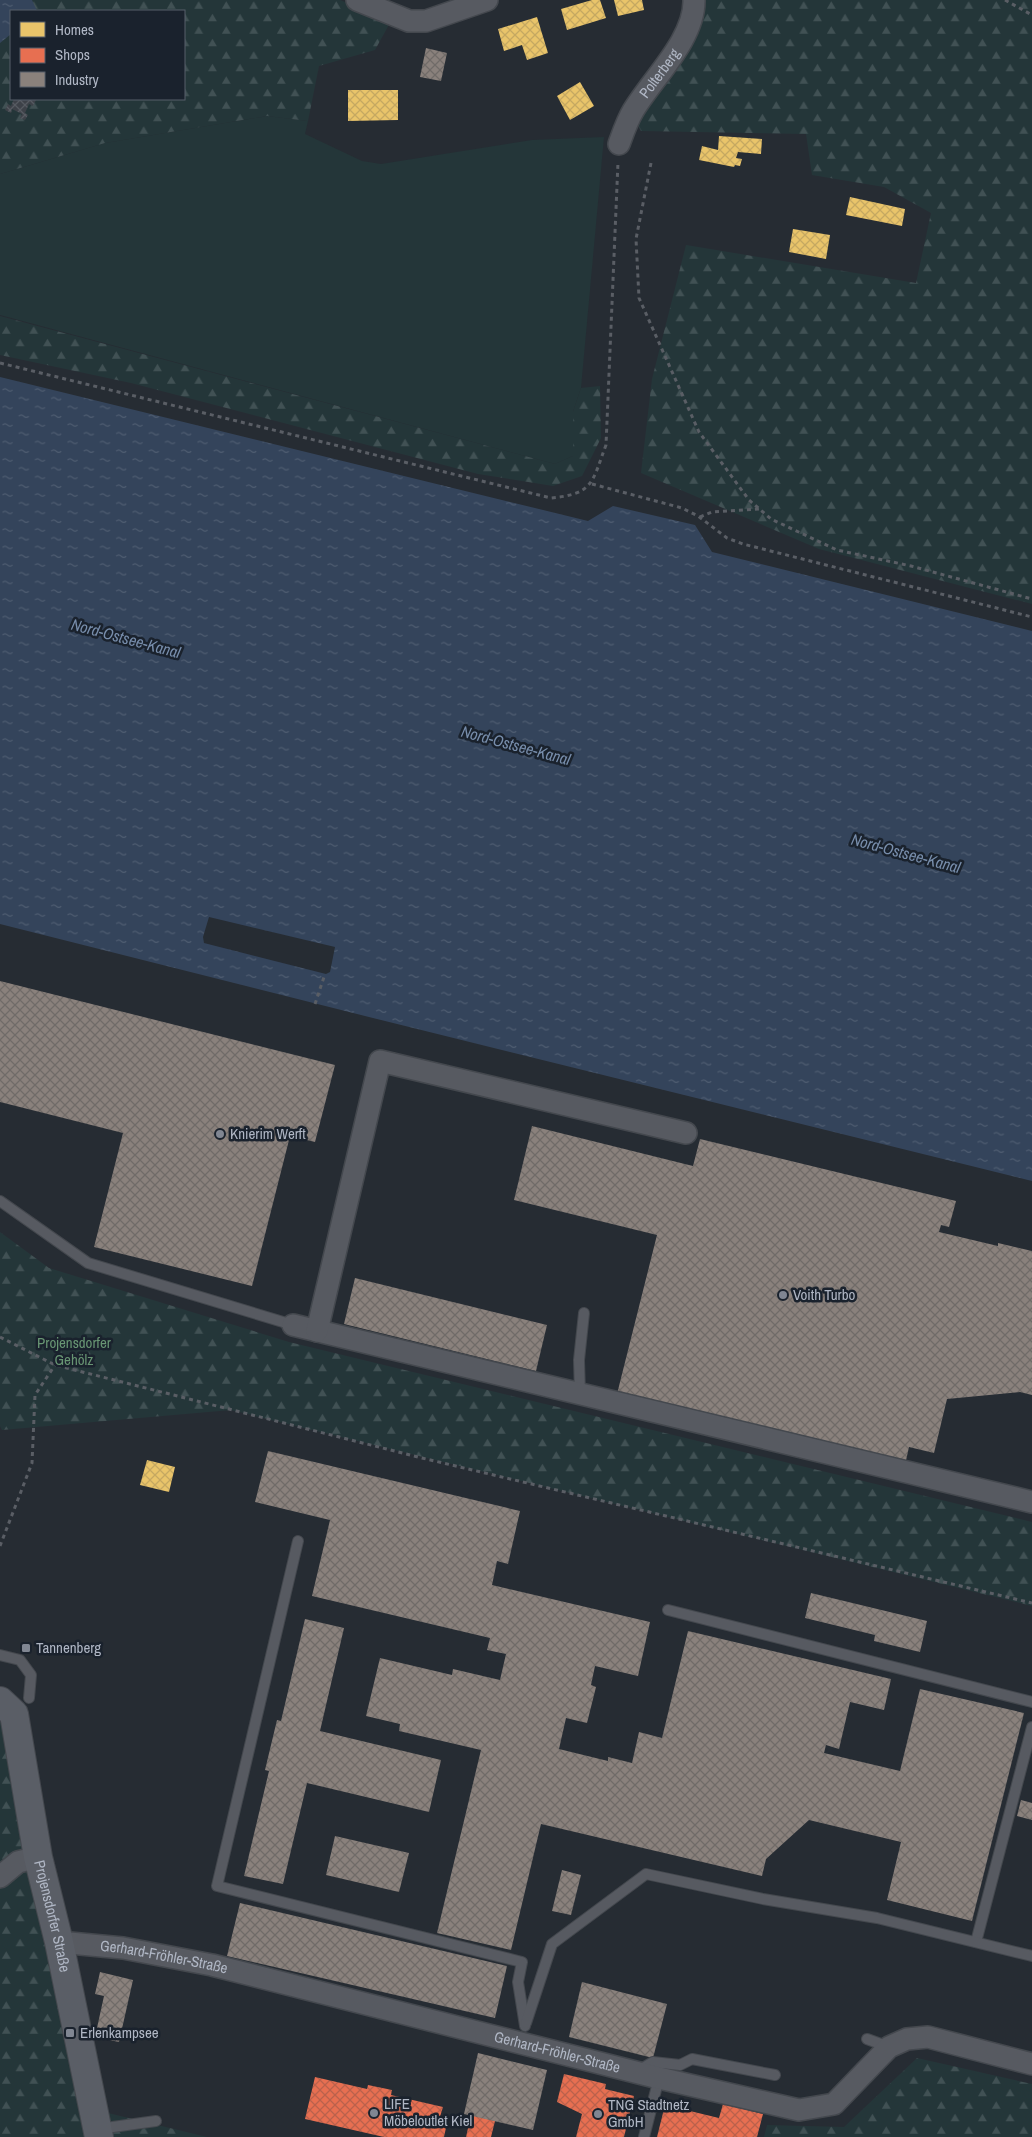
<svg xmlns="http://www.w3.org/2000/svg" width="1032" height="2137" font-family="'Archivo Narrow',sans-serif">
	<style>
		.grass { fill: #243639 }
		.forest { fill: url(#forest-firs); fill-rule: evenodd }
		.water { fill: url(#water-ripples) }
		.pier { fill: #262c33 }
		.homes { fill: url(#homes-cross-hatch) }
		.shops { fill: url(#shops-cross-hatch) }
		.industry { fill: url(#industry-cross-hatch) }
		.building { fill: url(#building-cross-hatch) }
		.lines { fill: none; stroke-linecap: round; stroke-linejoin: round }
		.lane-casing { stroke: #44484e; stroke-width: 12 }
		.street-casing { stroke: #44484e; stroke-width: 24 }
		.secondary-casing { stroke: #44484e; stroke-width: 30 }
		.path { stroke: #5a5e65; stroke-width: 3; stroke-dasharray: 4 4; stroke-linecap: butt }
		.lane { stroke: #575a61; stroke-width: 10 }
		.street { stroke: #575a61; stroke-width: 21 }
		.secondary { stroke: #5a5e66; stroke-width: 28 }
		.poi-dot { fill: #808692; stroke: #1a222d; stroke-width: 2 }
		.labels { text-anchor: middle; stroke-width: 5; stroke-linejoin: round; paint-order: stroke }
		.street-label { font-size: 15px; fill: #b0b7c5; stroke: #1a222d }
		.poi-label { font-size: 15px; fill: #b0b7c5; stroke: #1a222d; text-anchor: start }
		.park-label { font-size: 15px; fill: #689573; stroke: #1a222d }
		.water-label { font-size: 16px; font-style: italic; fill: #788eac; stroke: #1a222d }
	</style>
	<defs>
		<pattern id="forest-firs" width="22" height="20" patternUnits="userSpaceOnUse" patternTransform="scale(1.25)"><rect width="22" height="20" fill="#243639"/><path d="M5 1l3.5 6h-7zM16 11l3.5 6h-7z" fill="#415154"/></pattern>
		<pattern id="water-ripples" width="26" height="14" patternUnits="userSpaceOnUse" patternTransform="scale(1.25)"><rect width="26" height="14" fill="#34445b"/><path d="M2 4q2-2 4 0t4 0M15 11q2-2 4 0t4 0" fill="none" stroke="#4f5d71"/></pattern>
		<pattern id="homes-cross-hatch" width="8" height="8" patternUnits="userSpaceOnUse" patternTransform="scale(1.25)"><rect width="8" height="8" fill="#e9c46a"/><path d="M0 0l8 8M0 8l8-8" fill="none" stroke="#c5a861"/></pattern>
		<pattern id="shops-cross-hatch" width="8" height="8" patternUnits="userSpaceOnUse" patternTransform="scale(1.25)"><rect width="8" height="8" fill="#e76f51"/><path d="M0 0l8 8M0 8l8-8" fill="none" stroke="#ba614c"/></pattern>
		<pattern id="industry-cross-hatch" width="8" height="8" patternUnits="userSpaceOnUse" patternTransform="scale(1.25)"><rect width="8" height="8" fill="#8a817c"/><path d="M0 0l8 8M0 8l8-8" fill="none" stroke="#706b68"/></pattern>
		<pattern id="building-cross-hatch" width="8" height="8" patternUnits="userSpaceOnUse" patternTransform="scale(1.25)"><rect width="8" height="8" fill="#3d4148"/><path d="M0 0l8 8M0 8l8-8" fill="none" stroke="#565a61"/></pattern>
	</defs>
	<rect width="100%" height="100%" fill="#262c33"/>
	<path class="grass" d="M 267,116 L 308,121 L 305,134 L 362,161 L 381,164 L 532,140 L 604,137 L 581,388 L 573,412 L 573,456 L 555,464 L 0,315 L 0,174 L 105,143 Z"/>
	<g class="forest">
		<path d="M 0,0 L 340,0 L 391,21 L 375,50 L 319,66 L 308,121 L 267,116 L 105,143 L 0,174 ZM 11,11 L 184,11 L 184,99 L 11,99 Z"/>
		<path d="M 694,0 L 1032,0 L 1032,604 L 819,549 L 641,473 L 652,379 L 686,245 L 916,283 L 931,213 L 884,187 L 812,175 L 806,134 L 641,131 L 632,113 Z"/>
		<path d="M 0,316 L 555,464 L 573,456 L 573,412 L 581,388 L 600,386 L 601,438 L 582,476 L 553,486 L 478,474 L 131,383 L 0,355 Z"/>
		<path d="M 0,1232 L 49,1268 L 289,1342 L 1032,1522 L 1032,1606 L 231,1410 L 2,1430 L 0,1426 Z"/>
		<path d="M 0,1721 L 4,1727 L 86,2115 L 108,2113 L 207,2137 L 0,2137 Z"/>
		<path d="M 917,2058 L 1032,2084 L 1032,2137 L 764,2137 L 767,2125 L 844,2127 Z"/>
	</g>
	<g class="water">
		<path d="M 0,0 L 32,0 L 37,11 L 11,11 L 11,34 L 0,43 Z"/>
		<path d="M 0,377 L 588,521 L 613,506 L 695,525 L 712,552 L 1032,631 L 1032,1181 L 369,1017 L 0,924 Z"/>
	</g>
	<path class="pier" d="M 209,917 L 335,947 L 330,972 L 326,974 L 204,943 L 203,937 Z"/>
	<g class="homes">
		<path d="M 592,0 L 600,0 L 606,18 L 567,30 L 561,9 Z"/>
		<path d="M 614,0 L 642,0 L 644,10 L 618,16 Z"/>
		<path d="M 537,17 L 548,53 L 527,60 L 522,45 L 504,51 L 498,29 Z"/>
		<path d="M 580,82 L 594,106 L 570,120 L 557,96 Z"/>
		<path d="M 348,90 L 398,90 L 398,120 L 348,121 Z"/>
		<path d="M 719,136 L 762,139 L 761,154 L 738,152 L 736,158 L 742,159 L 740,166 L 735,165 L 734,167 L 699,160 L 702,146 L 718,150 Z"/>
		<path d="M 850,197 L 905,209 L 902,226 L 846,215 Z"/>
		<path d="M 793,229 L 830,235 L 826,259 L 789,252 Z"/>
		<path d="M 147,1460 L 175,1467 L 169,1492 L 140,1485 Z"/>
	</g>
	<g class="shops">
		<path d="M 564,2074 L 606,2084 L 605,2089 L 634,2096 L 624,2137 L 576,2137 L 582,2114 L 557,2102 Z"/>
		<path d="M 315,2077 L 367,2089 L 368,2085 L 392,2090 L 391,2095 L 443,2107 L 439,2120 L 447,2123 L 444,2137 L 384,2137 L 305,2119 Z"/>
		<path d="M 723,2104 L 763,2114 L 757,2137 L 657,2137 L 665,2105 L 719,2118 Z"/>
		<path d="M 471,2115 L 495,2121 L 491,2137 L 466,2137 Z"/>
	</g>
	<g class="industry">
		<path d="M 426,48 L 447,53 L 441,81 L 420,77 Z"/>
		<path d="M 0,981 L 335,1065 L 315,1142 L 290,1136 L 252,1286 L 94,1247 L 123,1133 L 0,1102 Z"/>
		<path d="M 532,1126 L 693,1166 L 700,1139 L 956,1201 L 949,1227 L 941,1225 L 939,1232 L 998,1246 L 998,1243 L 1032,1251 L 1032,1395 L 1020,1392 L 947,1399 L 934,1453 L 909,1447 L 905,1465 L 617,1394 L 657,1235 L 514,1200 Z"/>
		<path d="M 355,1278 L 547,1325 L 536,1371 L 344,1324 Z"/>
		<path d="M 268,1451 L 520,1511 L 508,1564 L 497,1561 L 492,1585 L 650,1622 L 638,1676 L 595,1666 L 591,1685 L 596,1687 L 587,1723 L 566,1718 L 559,1749 L 608,1761 L 608,1757 L 632,1763 L 639,1732 L 662,1738 L 688,1631 L 891,1679 L 884,1710 L 850,1702 L 839,1749 L 826,1745 L 824,1753 L 900,1771 L 920,1689 L 1024,1713 L 972,1921 L 887,1900 L 901,1842 L 809,1820 L 766,1859 L 762,1876 L 541,1824 L 511,1950 L 437,1933 L 481,1750 L 399,1731 L 400,1724 L 366,1716 L 380,1658 L 452,1675 L 453,1669 L 500,1680 L 506,1654 L 487,1650 L 490,1638 L 312,1596 L 330,1520 L 255,1502 Z"/>
		<path d="M 811,1593 L 927,1621 L 920,1652 L 874,1641 L 875,1635 L 805,1618 Z"/>
		<path d="M 305,1619 L 344,1628 L 320,1731 L 441,1760 L 429,1812 L 307,1783 L 283,1884 L 244,1876 L 269,1771 L 265,1770 L 277,1720 L 281,1721 Z"/>
		<path d="M 1021,1800 L 1032,1803 L 1032,1820 L 1017,1816 Z"/>
		<path d="M 335,1836 L 409,1853 L 399,1892 L 326,1875 Z"/>
		<path d="M 562,1870 L 581,1875 L 571,1915 L 552,1911 Z"/>
		<path d="M 240,1903 L 507,1966 L 495,2018 L 227,1956 Z"/>
		<path d="M 100,1972 L 133,1980 L 119,2042 L 95,2037 L 104,1996 L 95,1994 Z"/>
		<path d="M 582,1982 L 667,2004 L 653,2058 L 569,2037 Z"/>
		<path d="M 478,2053 L 547,2070 L 533,2130 L 464,2114 Z"/>
	</g>
	<path class="building" d="M 14,99 L 36,100 L 33,106 L 29,104 L 25,113 L 28,115 L 25,120 L 20,118 L 22,114 L 12,109 L 11,113 L 5,110 L 8,104 L 11,106 Z"/>
	<g class="lines">
		<defs>
			<g id="lane">
				<path d="M 0,1201 L 88,1263 L 293,1325"/>
				<path d="M 580,1394 L 579,1360 L 584,1313"/>
				<path d="M 298,1541 L 217,1886 L 522,1962 L 518,1982 L 525,2026"/>
				<path d="M 668,1610 L 1032,1702"/>
				<path d="M 0,1655 L 20,1660 L 31,1675 L 29,1698"/>
				<path d="M 976,1942 L 1032,1727"/>
				<path d="M 526,2023 L 552,1944 L 646,1874 L 763,1899 L 877,1918 L 1032,1956"/>
				<path d="M 867,2039 L 889,2047"/>
				<path d="M 638,2071 L 653,2062 L 680,2065 L 692,2059 L 775,2075"/>
				<path d="M 98,2129 L 156,2121"/>
				<path d="M 644,2137 L 659,2078"/>
			</g>
			<g id="street">
				<path d="M 357,0 L 409,21 L 426,21 L 487,0"/>
				<path id="s1" d="M 619,144 C 623,133 627,121 633,111 C 652,79 695,39 694,0"/>
				<path d="M 293,1325 L 1032,1502"/>
				<path d="M 317,1331 L 380,1061 L 686,1133"/>
				<path d="M 0,1877 L 18,1862 L 38,1857"/>
				<path id="s2" d="M 59,1942 L 123,1948 L 212,1965 L 659,2078 L 799,2110 L 834,2104 L 889,2047 L 907,2039 L 928,2037 L 1032,2064"/>
			</g>
			<g id="secondary">
				<path id="s3" d="M 0,1701 L 14,1714 L 38,1857 L 59,1942 L 99,2137"/>
			</g>
		</defs>
		<use href="#lane" class="lane-casing"/>
		<use href="#street" class="street-casing"/>
		<use href="#secondary" class="secondary-casing"/>
		<g class="path">
			<path d="M 1005,0 L 1032,15"/>
			<path d="M 651,163 L 636,239 L 639,298 L 699,432 L 749,500 L 771,519 L 837,550 L 911,566 L 1032,599"/>
			<path d="M 0,363 L 551,498 C 594,494 592,482 606,445 L 618,162"/>
			<path d="M 592,484 L 682,508 L 698,516 L 727,538 L 743,544 L 1032,617"/>
			<path d="M 700,517 L 712,512 L 759,509"/>
			<path d="M 315,1004 L 325,974"/>
			<path d="M 0,1337 L 55,1365 L 422,1458 L 1032,1603"/>
			<path d="M 0,1546 L 32,1463 L 35,1395 L 55,1365"/>
		</g>
		<use href="#lane" class="lane"/>
		<use href="#street" class="street"/>
		<use href="#secondary" class="secondary"/>
	</g>
	<g class="poi-dot">
		<circle cx="220" cy="1134" r="5"/>
		<circle cx="783" cy="1295" r="5"/>
		<rect x="21" y="1643" width="10" height="10" rx="2.5"/>
		<rect x="65" y="2028" width="10" height="10" rx="2.5"/>
		<circle cx="374" cy="2113" r="5"/>
		<circle cx="598" cy="2114" r="5"/>
	</g>
	<g class="labels">
		<g class="street-label">
			<text dy="5" stroke="none"><textPath href="#s1" startOffset="82">Polterberg</textPath></text>
			<text dy="5" stroke="none"><textPath href="#s3" startOffset="225">Projensdorfer Straße</textPath></text>
			<text dy="5" stroke="none"><textPath href="#s2" startOffset="106">Gerhard-Fröhler-Straße</textPath></text>
			<text dy="5" stroke="none"><textPath href="#s2" startOffset="511">Gerhard-Fröhler-Straße</textPath></text>
		</g>
		<g class="poi-label">
			<text x="230" y="1139">Knierim Werft</text>
			<text x="793" y="1300">Voith Turbo</text>
			<text x="36" y="1653">Tannenberg</text>
			<text x="80" y="2038">Erlenkampsee</text>
			<text x="384" y="2109">LIFE<tspan x="384" dy="17">Möbeloutlet Kiel</tspan></text>
			<text x="608" y="2110">TNG Stadtnetz<tspan x="608" dy="17">GmbH</tspan></text>
		</g>
		<g class="park-label">
			<text x="74" y="1348">Projensdorfer<tspan x="74" dy="17">Gehölz</tspan></text>
		</g>
		<g class="water-label">
			<text transform="translate(126 638) rotate(15)" y="6">Nord-Ostsee-Kanal</text>
			<text transform="translate(516 745) rotate(15)" y="6">Nord-Ostsee-Kanal</text>
			<text transform="translate(906 853) rotate(15)" y="6">Nord-Ostsee-Kanal</text>
		</g>
	</g>
	<rect x="10" y="10" width="175" height="90" fill="#1a222d" stroke="#565e6a"/>
	<rect x="20" y="22" width="25" height="15" fill="#e9c46a" stroke="#565e6a"/>
	<text x="55" y="35" font-size="15" fill="#b0b7c5">Homes</text>
	<rect x="20" y="48" width="25" height="15" fill="#e76f51" stroke="#565e6a"/>
	<text x="55" y="60" font-size="15" fill="#b0b7c5">Shops</text>
	<rect x="20" y="72" width="25" height="15" fill="#8a817c" stroke="#565e6a"/>
	<text x="55" y="85" font-size="15" fill="#b0b7c5">Industry</text>
</svg>
